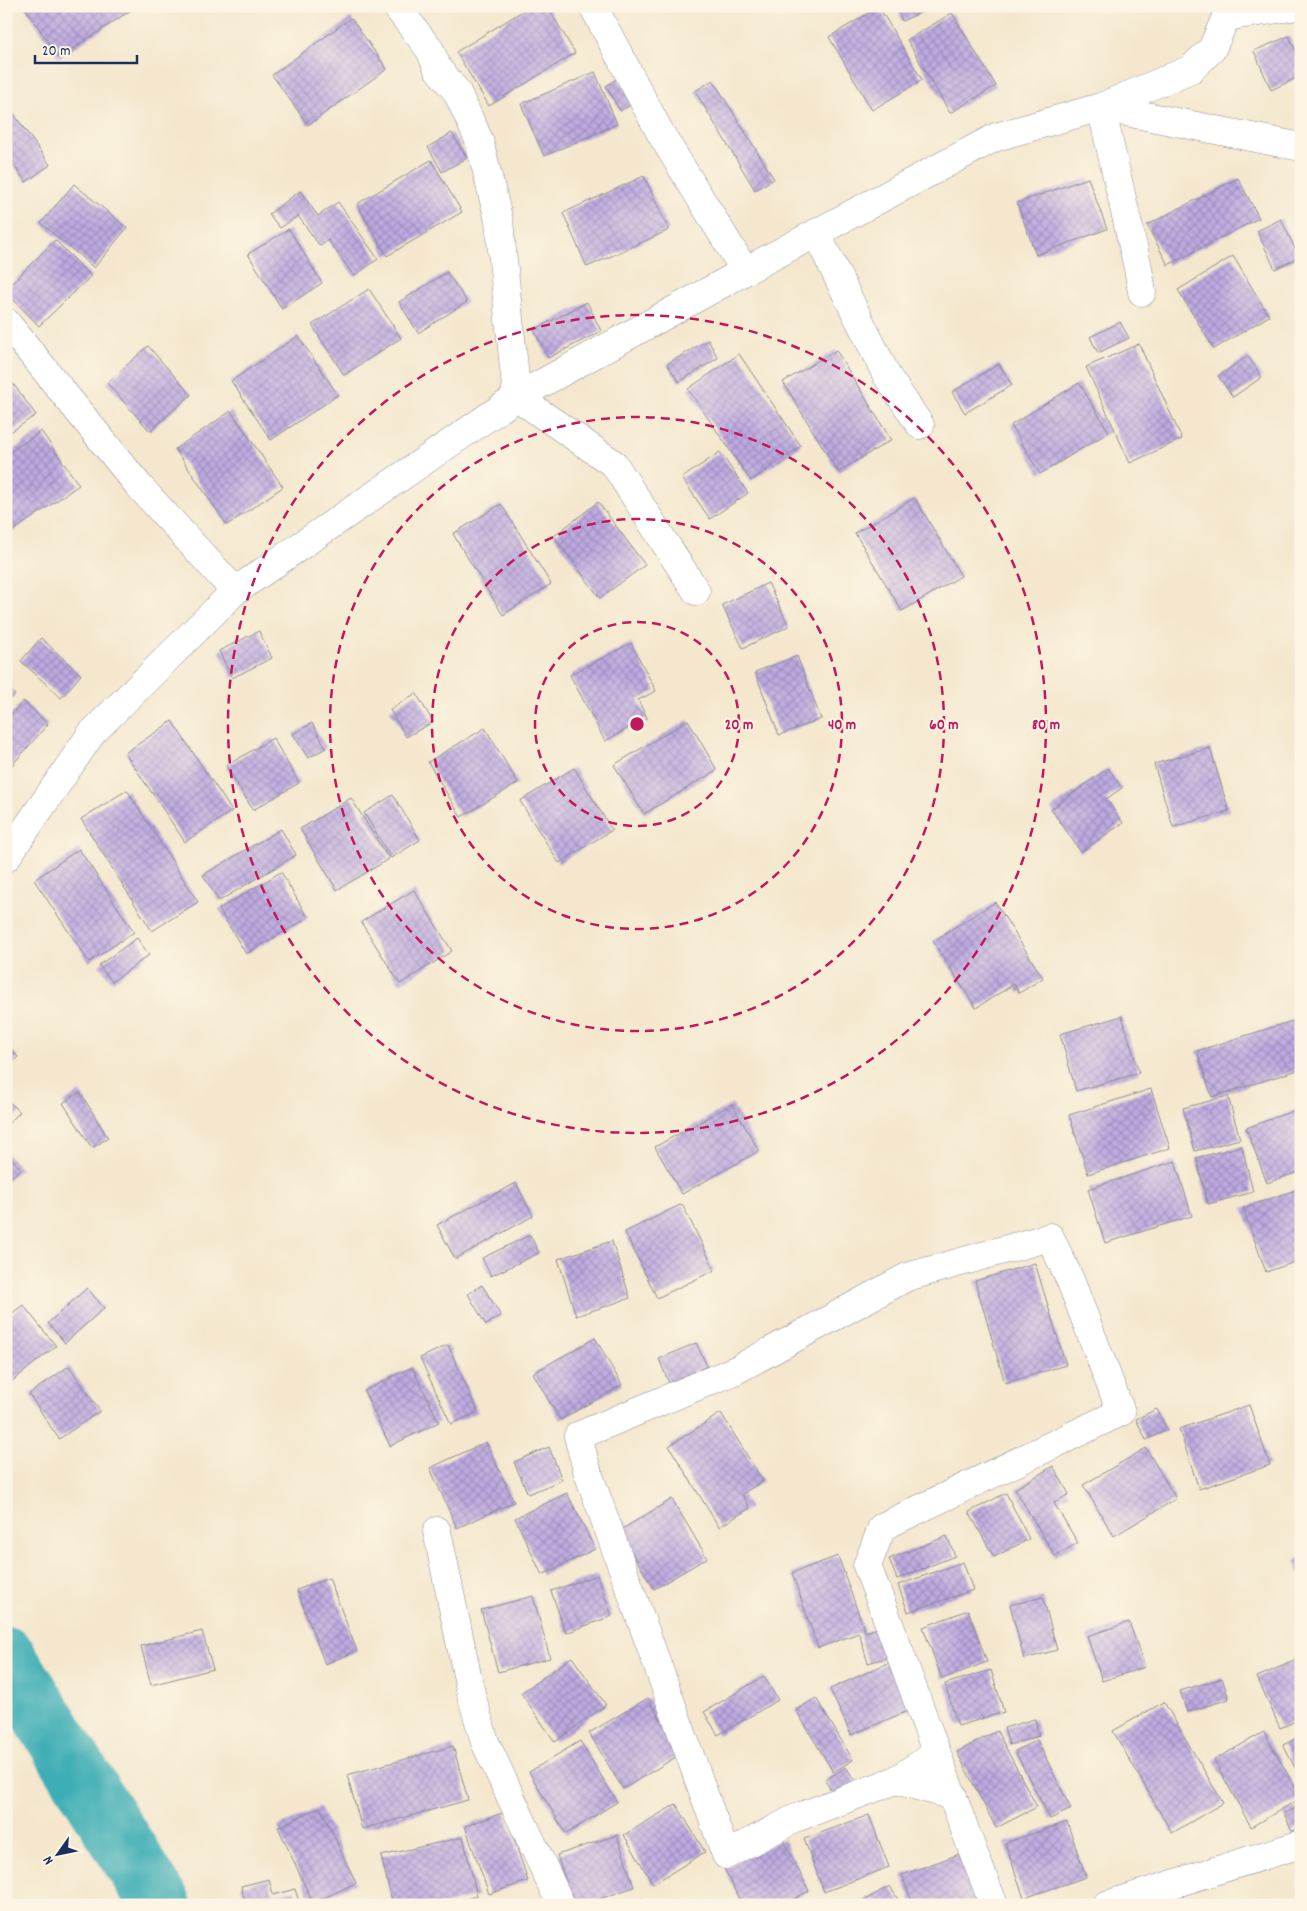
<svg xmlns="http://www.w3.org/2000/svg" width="1307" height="1911" font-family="Dekko,sans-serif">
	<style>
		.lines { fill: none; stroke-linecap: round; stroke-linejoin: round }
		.river { stroke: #3caeb5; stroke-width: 61 }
		.building { fill: url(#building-cross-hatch) }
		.minor-casing { stroke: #888b96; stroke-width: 29 }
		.minor { stroke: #fff; stroke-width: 28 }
		.ring { fill: none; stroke: #c2185b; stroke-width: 2.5; stroke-dasharray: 9 6 }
		.centre { fill: #c2185b; stroke: #fcf5e5; stroke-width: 2.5 }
		.ring-label { font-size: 15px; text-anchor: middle; font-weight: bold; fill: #c2185b; stroke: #fcf5e5; stroke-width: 4; stroke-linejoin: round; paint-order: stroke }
	</style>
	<defs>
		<pattern id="building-cross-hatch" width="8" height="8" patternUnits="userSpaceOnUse" patternTransform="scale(1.25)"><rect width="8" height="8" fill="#bfaae1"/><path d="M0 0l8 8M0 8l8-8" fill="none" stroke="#9a8bba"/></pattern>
	</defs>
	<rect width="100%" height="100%" fill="#fcf5e5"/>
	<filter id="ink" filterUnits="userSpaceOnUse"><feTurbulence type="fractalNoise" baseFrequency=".02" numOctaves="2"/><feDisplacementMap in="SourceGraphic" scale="10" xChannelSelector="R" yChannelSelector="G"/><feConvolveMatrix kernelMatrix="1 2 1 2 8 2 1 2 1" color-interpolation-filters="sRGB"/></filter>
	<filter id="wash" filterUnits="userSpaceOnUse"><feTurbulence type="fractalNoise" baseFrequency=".0096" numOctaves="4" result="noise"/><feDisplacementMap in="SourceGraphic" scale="20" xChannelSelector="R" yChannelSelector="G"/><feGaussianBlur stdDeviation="1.12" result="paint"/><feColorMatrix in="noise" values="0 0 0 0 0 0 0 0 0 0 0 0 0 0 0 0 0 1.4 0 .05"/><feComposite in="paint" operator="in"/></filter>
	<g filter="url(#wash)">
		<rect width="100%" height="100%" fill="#f4e7cd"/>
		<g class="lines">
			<path class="river" d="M 6,1657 L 161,1905"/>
		</g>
		<g id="blocks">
			<g class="building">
				<path d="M 24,6 L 137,6 L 59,58 Z"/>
				<path d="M 531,6 L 547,6 L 575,53 L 489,106 L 456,52 Z"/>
				<path d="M 896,6 L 936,6 L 902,21 Z"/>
				<path d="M 879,7 L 922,80 L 872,110 L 829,37 Z"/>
				<path d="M 952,13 L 996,86 L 950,113 L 907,40 Z"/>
				<path d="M 351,18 L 387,69 L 308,125 L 272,75 Z"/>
				<path d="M 1289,36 L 1301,63 L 1301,76 L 1271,90 L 1254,51 Z"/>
				<path d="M 595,72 L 617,124 L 544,156 L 521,104 Z"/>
				<path d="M 618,78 L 634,103 L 620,111 L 606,86 Z"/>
				<path d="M 713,80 L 774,179 L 755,190 L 695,91 Z"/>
				<path d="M 6,103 L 50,165 L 26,182 L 6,155 Z"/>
				<path d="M 452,133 L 467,158 L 442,172 L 428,147 Z"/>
				<path d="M 431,160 L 462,212 L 387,256 L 357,204 Z"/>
				<path d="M 644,176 L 669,230 L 587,267 L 563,213 Z"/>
				<path d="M 1088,178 L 1107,229 L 1036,255 L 1017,203 Z"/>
				<path d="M 1238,178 L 1259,218 L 1168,265 L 1147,225 Z"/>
				<path d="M 74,184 L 127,228 L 94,268 L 41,223 Z"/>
				<path d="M 300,191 L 318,216 L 338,202 L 378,259 L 354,276 L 328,240 L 320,246 L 298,216 L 280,228 L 269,214 Z"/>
				<path d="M 1281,219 L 1299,257 L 1275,269 L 1257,231 Z"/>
				<path d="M 289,229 L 322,283 L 282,309 L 248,254 Z"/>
				<path d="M 55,240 L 91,276 L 39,326 L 6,292 L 6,289 Z"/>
				<path d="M 1233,256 L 1269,316 L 1214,349 L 1178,290 Z"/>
				<path d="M 447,272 L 467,302 L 418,333 L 399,302 Z"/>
				<path d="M 369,289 L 401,338 L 344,375 L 312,325 Z"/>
				<path d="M 587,302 L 601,331 L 548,358 L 534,330 Z"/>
				<path d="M 1120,322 L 1129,338 L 1098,353 L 1090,337 Z"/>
				<path d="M 298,336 L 338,395 L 271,440 L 231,381 Z"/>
				<path d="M 708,340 L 718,358 L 679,382 L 667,364 Z"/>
				<path d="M 1139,344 L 1182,439 L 1130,463 L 1086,367 Z"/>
				<path d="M 148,346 L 191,395 L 150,431 L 107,383 Z"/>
				<path d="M 836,350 L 891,440 L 838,472 L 783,382 Z"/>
				<path d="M 739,354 L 801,446 L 751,481 L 688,389 Z"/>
				<path d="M 1248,356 L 1262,377 L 1233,397 L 1218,376 Z"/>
				<path d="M 999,364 L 1012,385 L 965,413 L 952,392 Z"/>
				<path d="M 6,374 L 36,415 L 6,435 Z"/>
				<path d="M 1079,383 L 1109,432 L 1040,474 L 1011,425 Z"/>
				<path d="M 231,411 L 283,487 L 227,525 L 175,449 Z"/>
				<path d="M 41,431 L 79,485 L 6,536 L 6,455 Z"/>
				<path d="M 720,452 L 748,493 L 710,519 L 682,478 Z"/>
				<path d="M 915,498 L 961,576 L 902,611 L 855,533 Z"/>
				<path d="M 598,502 L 645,565 L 600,598 L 554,536 Z"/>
				<path d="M 501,504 L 551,584 L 503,615 L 453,534 Z"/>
				<path d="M 768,583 L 789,626 L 743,648 L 722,605 Z"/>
				<path d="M 259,631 L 272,658 L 232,678 L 219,651 Z"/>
				<path d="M 41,638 L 81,675 L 61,698 L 21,661 Z"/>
				<path d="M 631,643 L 656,691 L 638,700 L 647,718 L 605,741 L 570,675 Z"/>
				<path d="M 797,656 L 821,719 L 779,735 L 755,672 Z"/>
				<path d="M 6,685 L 15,695 L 6,702 Z"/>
				<path d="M 416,693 L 433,722 L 406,737 L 390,710 Z"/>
				<path d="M 23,701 L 48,724 L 6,772 L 6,720 Z"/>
				<path d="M 688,720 L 717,770 L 644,814 L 614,765 Z"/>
				<path d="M 172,721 L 232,811 L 185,842 L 125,753 Z"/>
				<path d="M 312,723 L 326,748 L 308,758 L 293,734 Z"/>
				<path d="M 485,728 L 518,783 L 461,817 L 428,762 Z"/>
				<path d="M 273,738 L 299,783 L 253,810 L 226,766 Z"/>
				<path d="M 1210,748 L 1229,811 L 1173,827 L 1154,764 Z"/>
				<path d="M 574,768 L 612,830 L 559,863 L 520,801 Z"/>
				<path d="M 1108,768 L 1122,788 L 1106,799 L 1123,823 L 1081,852 L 1051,809 Z"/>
				<path d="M 127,790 L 198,902 L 152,931 L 81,819 Z"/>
				<path d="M 393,795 L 420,840 L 391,858 L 364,813 Z"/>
				<path d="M 351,798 L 389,859 L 337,890 L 300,829 Z"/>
				<path d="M 281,829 L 296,855 L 219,901 L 203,875 Z"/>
				<path d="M 79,849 L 134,932 L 89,962 L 34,880 Z"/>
				<path d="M 281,872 L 308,918 L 246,954 L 219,909 Z"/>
				<path d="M 414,890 L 452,951 L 400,984 L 361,922 Z"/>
				<path d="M 995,902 L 1043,978 L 1019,993 L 1014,984 L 976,1008 L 933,941 Z"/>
				<path d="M 137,938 L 149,955 L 112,982 L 99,965 Z"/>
				<path d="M 1122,1016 L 1139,1073 L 1076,1091 L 1060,1034 Z"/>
				<path d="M 1292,1021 L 1301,1048 L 1301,1069 L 1212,1097 L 1197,1051 Z"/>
				<path d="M 6,1045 L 18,1057 L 6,1069 Z"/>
				<path d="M 1151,1089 L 1170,1148 L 1088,1174 L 1069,1115 Z"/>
				<path d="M 80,1092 L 108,1138 L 92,1148 L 63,1103 Z"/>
				<path d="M 1228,1096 L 1240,1139 L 1195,1151 L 1183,1108 Z"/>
				<path d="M 6,1099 L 20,1112 L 6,1126 Z"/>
				<path d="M 732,1104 L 759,1151 L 682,1194 L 655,1147 Z"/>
				<path d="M 1301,1108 L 1301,1171 L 1267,1183 L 1246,1128 Z"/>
				<path d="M 1242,1146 L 1253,1192 L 1208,1204 L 1196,1158 Z"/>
				<path d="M 6,1152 L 21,1169 L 6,1181 Z"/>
				<path d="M 1175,1161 L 1192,1216 L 1105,1243 L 1088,1189 Z"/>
				<path d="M 516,1183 L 533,1216 L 455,1259 L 437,1225 Z"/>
				<path d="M 1301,1188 L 1301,1260 L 1266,1272 L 1243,1208 Z"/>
				<path d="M 682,1204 L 715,1270 L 657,1298 L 625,1232 Z"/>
				<path d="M 530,1235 L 539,1253 L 491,1276 L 482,1258 Z"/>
				<path d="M 612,1241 L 630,1298 L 576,1316 L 558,1259 Z"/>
				<path d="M 1035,1263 L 1066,1365 L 1005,1383 L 975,1281 Z"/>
				<path d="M 482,1285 L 501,1316 L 486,1325 L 468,1294 Z"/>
				<path d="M 87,1288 L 104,1308 L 65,1343 L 48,1323 Z"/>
				<path d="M 23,1305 L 56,1346 L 6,1386 L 6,1318 Z"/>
				<path d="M 595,1338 L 622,1385 L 560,1420 L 533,1373 Z"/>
				<path d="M 696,1343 L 707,1366 L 669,1383 L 659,1359 Z"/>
				<path d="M 448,1345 L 478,1412 L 451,1424 L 420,1358 Z"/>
				<path d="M 69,1366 L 100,1411 L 59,1439 L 29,1394 Z"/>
				<path d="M 412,1367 L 439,1422 L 390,1446 L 364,1391 Z"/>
				<path d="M 1249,1405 L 1270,1465 L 1199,1489 L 1179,1429 Z"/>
				<path d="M 1157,1409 L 1167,1430 L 1146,1440 L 1136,1419 Z"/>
				<path d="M 721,1413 L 763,1481 L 742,1494 L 750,1508 L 719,1527 L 669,1446 Z"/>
				<path d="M 486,1442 L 514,1502 L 457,1528 L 430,1468 Z"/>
				<path d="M 549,1447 L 562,1480 L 528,1494 L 514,1462 Z"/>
				<path d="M 1146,1448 L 1176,1499 L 1114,1536 L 1083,1485 Z"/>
				<path d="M 1053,1466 L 1069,1494 L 1054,1503 L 1078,1543 L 1055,1556 L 1015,1489 Z"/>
				<path d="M 567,1493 L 595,1549 L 542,1575 L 515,1518 Z"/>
				<path d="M 1006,1493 L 1029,1539 L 994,1557 L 969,1512 Z"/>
				<path d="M 672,1499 L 707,1558 L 654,1589 L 619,1531 Z"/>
				<path d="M 947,1536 L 955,1556 L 897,1579 L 889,1559 Z"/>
				<path d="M 838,1556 L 865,1632 L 887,1625 L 896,1655 L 868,1663 L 859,1633 L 818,1648 L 792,1573 Z"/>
				<path d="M 1301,1558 L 1301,1575 L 1300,1575 L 1295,1560 Z"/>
				<path d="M 963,1562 L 973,1590 L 908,1612 L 898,1585 Z"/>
				<path d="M 597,1575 L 612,1616 L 566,1633 L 551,1591 Z"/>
				<path d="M 329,1578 L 357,1651 L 325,1664 L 297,1590 Z"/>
				<path d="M 533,1596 L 550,1658 L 498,1672 L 481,1610 Z"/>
				<path d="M 1043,1597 L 1057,1650 L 1024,1659 L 1010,1605 Z"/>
				<path d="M 968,1610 L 987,1662 L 942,1679 L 923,1627 Z"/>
				<path d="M 1129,1622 L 1145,1667 L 1102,1681 L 1087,1636 Z"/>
				<path d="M 202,1631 L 213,1669 L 151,1685 L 141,1646 Z"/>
				<path d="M 572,1657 L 606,1705 L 555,1742 L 521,1693 Z"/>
				<path d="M 1301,1658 L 1301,1719 L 1280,1728 L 1257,1677 Z"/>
				<path d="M 890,1662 L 912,1709 L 851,1735 L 830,1689 Z"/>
				<path d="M 991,1670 L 1004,1712 L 958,1726 L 945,1684 Z"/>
				<path d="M 764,1676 L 778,1700 L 718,1735 L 704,1712 Z"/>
				<path d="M 1222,1678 L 1229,1699 L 1187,1712 L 1180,1691 Z"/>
				<path d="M 648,1698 L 681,1754 L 623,1789 L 589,1733 Z"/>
				<path d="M 816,1698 L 853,1760 L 833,1772 L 796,1710 Z"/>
				<path d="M 1164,1702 L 1223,1803 L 1172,1833 L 1113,1731 Z"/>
				<path d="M 1035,1719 L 1039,1736 L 1009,1745 L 1004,1728 Z"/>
				<path d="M 997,1731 L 1037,1807 L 996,1828 L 957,1752 Z"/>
				<path d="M 1264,1732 L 1301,1798 L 1251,1827 L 1214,1760 Z"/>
				<path d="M 1301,1736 L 1301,1779 L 1283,1745 Z"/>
				<path d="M 1037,1740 L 1071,1809 L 1050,1819 L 1015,1751 Z"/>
				<path d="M 580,1741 L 617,1802 L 566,1834 L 529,1772 Z"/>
				<path d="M 453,1746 L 468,1800 L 362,1829 L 347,1775 Z"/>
				<path d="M 846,1767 L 857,1784 L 835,1797 L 825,1780 Z"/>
				<path d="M 676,1804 L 705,1852 L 653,1884 L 624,1835 Z"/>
				<path d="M 1301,1806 L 1301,1827 L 1292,1831 L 1284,1813 Z"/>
				<path d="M 320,1807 L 356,1883 L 313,1903 L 278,1827 Z"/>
				<path d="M 505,1812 L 528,1881 L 489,1894 L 465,1826 Z"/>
				<path d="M 869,1815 L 889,1867 L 824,1892 L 804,1839 Z"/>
				<path d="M 1067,1822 L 1086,1877 L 1024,1898 L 1005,1843 Z"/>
				<path d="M 617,1835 L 634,1887 L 582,1905 L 574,1905 L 557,1855 Z"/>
				<path d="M 463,1837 L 477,1896 L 442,1905 L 393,1905 L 381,1856 Z"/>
				<path d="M 783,1839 L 809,1891 L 782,1905 L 742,1905 L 724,1868 Z"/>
				<path d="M 965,1852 L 984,1903 L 978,1905 L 913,1905 L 902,1875 Z"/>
				<path d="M 269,1879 L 273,1895 L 295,1889 L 300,1905 L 246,1905 L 241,1886 Z"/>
				<path d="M 890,1886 L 901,1905 L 856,1905 Z"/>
				<path d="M 642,1898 L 646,1905 L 630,1905 Z"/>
				<path d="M 822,1900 L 825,1905 L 813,1905 Z"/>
			</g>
		</g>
	</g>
	<g filter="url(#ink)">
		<use href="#blocks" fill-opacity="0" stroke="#888b96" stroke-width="1"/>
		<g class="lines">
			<defs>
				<g id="minor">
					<path d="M 396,6 L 430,50 L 438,69 L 457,92 L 479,140 L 499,221 L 517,397 L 614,464 L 696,591"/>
					<path d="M 593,6 L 661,134 L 745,271"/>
					<path d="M 1226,17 L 1298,6"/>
					<path d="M 816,233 L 887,376 L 920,425"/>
					<path d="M 1142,292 L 1138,268 L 1101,107 L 1191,69 L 1212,49 L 1226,17 L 1225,6"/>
					<path d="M 6,322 L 139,486 L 235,591"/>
					<path d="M 6,858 L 92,733 L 235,591 L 517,397 L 745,271 L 996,137 L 1101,107 L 1301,147"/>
					<path d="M 437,1531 L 471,1694 L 485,1742 L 561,1905"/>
					<path d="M 937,1753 L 896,1780 L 796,1818 L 726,1855 L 587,1470 L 578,1436 L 736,1370 L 907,1277 L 1050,1237 L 1071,1282 L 1121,1412 L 882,1527 L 867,1566 C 911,1678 949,1793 994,1905"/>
					<path d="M 896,1780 L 953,1796"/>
					<path d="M 1106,1905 L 1301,1844"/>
				</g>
			</defs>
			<use href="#minor" class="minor-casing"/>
			<use href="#minor" class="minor"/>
		</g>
	</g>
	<g class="ring">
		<circle cx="637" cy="724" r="102"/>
		<circle cx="637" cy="724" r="205"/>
		<circle cx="637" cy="724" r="307"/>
		<circle cx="637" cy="724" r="409"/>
	</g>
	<circle cx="637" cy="724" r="8" class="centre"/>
	<g class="ring-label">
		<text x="739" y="729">20 m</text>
		<text x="842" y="729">40 m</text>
		<text x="944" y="729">60 m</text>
		<text x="1046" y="729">80 m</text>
	</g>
	<rect width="1307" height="1911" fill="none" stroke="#fcf5e5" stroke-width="25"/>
	<g transform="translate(58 1854) rotate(237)" stroke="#fcf5e5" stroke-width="4" paint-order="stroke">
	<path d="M0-4L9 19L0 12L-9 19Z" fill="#1b2f5e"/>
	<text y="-8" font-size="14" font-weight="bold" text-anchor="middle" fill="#1b2f5e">N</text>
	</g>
	<path d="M35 55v8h102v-8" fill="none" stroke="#1b2f5e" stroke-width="2.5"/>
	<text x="42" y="55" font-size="15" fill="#1b2f5e" stroke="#fcf5e5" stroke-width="4" paint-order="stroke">20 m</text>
</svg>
